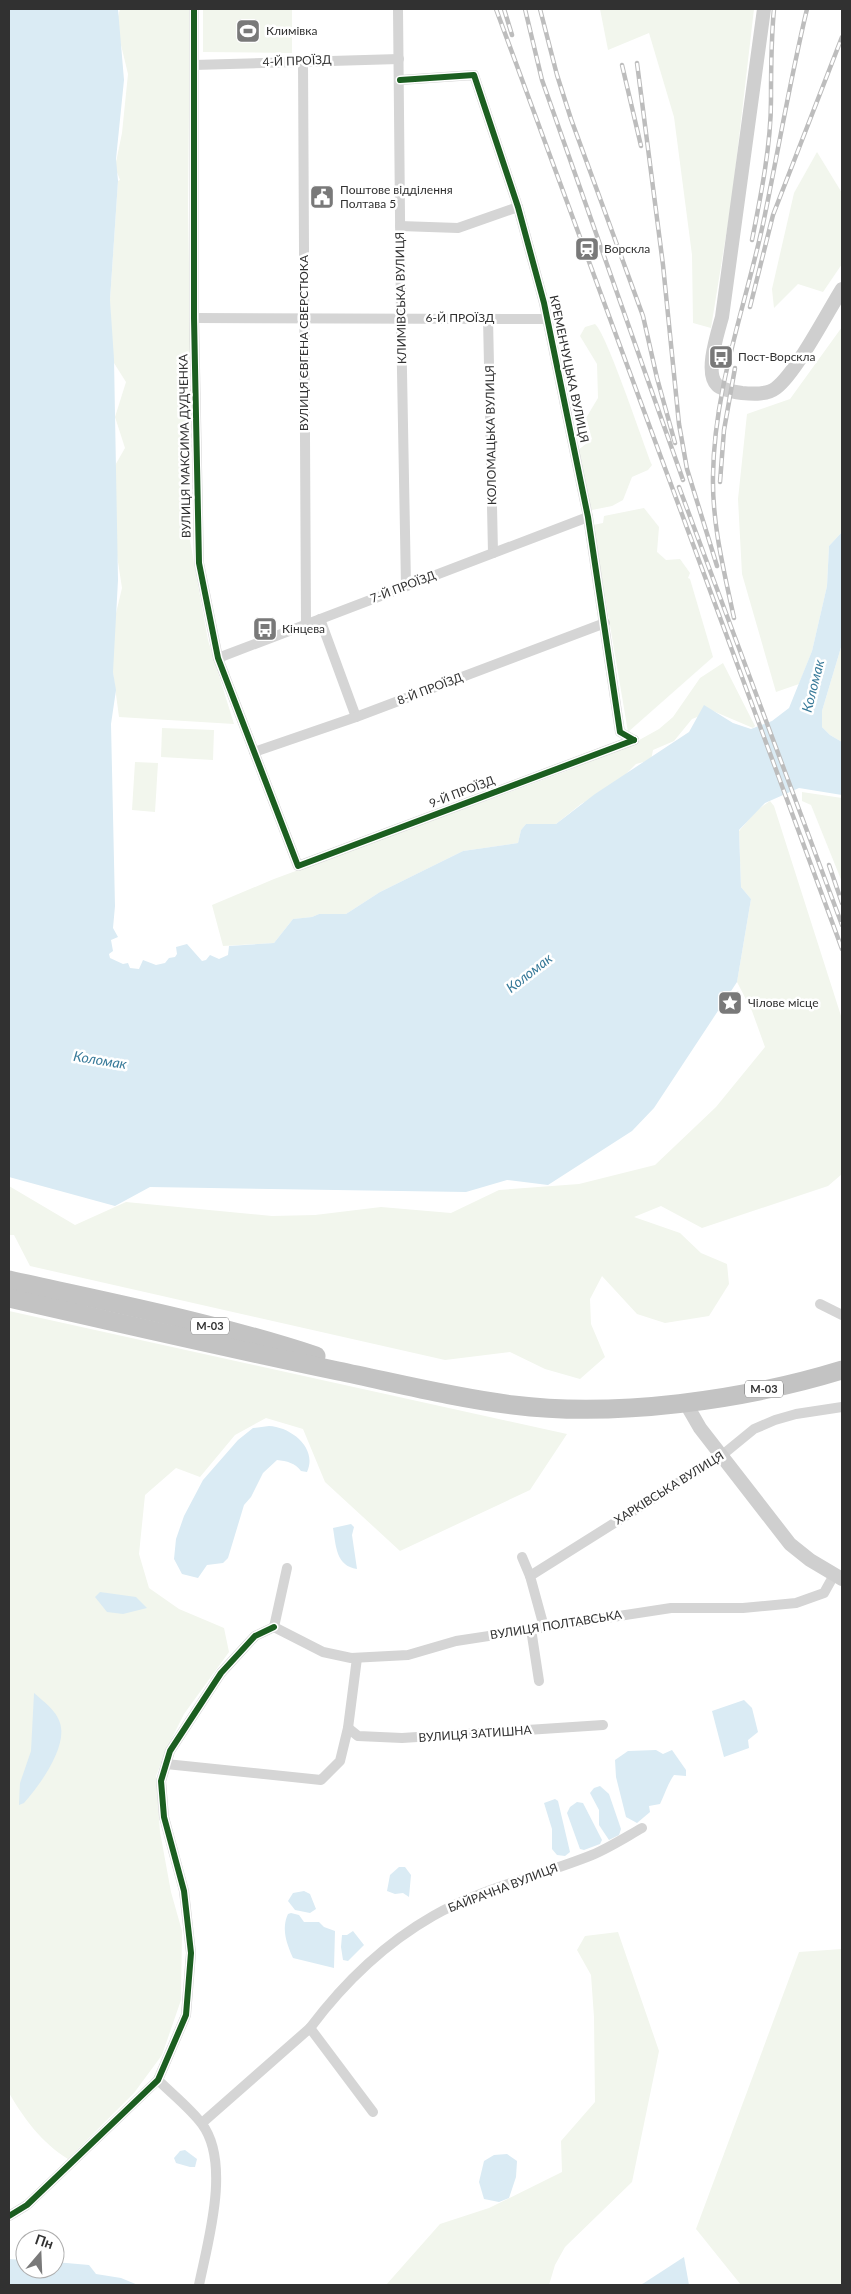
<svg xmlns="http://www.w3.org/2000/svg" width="851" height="2294" font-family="Lato,sans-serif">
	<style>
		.green { fill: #f2f6ed }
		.water { fill: #daebf4 }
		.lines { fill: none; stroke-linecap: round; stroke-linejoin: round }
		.street { stroke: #d5d5d5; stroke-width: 10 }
		.secondary { stroke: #cfcfcf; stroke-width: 14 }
		.highway { stroke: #c3c3c3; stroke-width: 19 }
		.rail-casing { stroke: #bdbdbd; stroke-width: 4.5 }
		.rail { stroke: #fff; stroke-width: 2.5; stroke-dasharray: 8; stroke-linecap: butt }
		.cycleway-casing { stroke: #fff; stroke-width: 9 }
		.cycleway { stroke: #1b5e20; stroke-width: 6 }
		.labels { text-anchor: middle; stroke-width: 5; stroke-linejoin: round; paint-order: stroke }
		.shield { fill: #fff; stroke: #6f6f6f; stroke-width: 1 }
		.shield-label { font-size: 11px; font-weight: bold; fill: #313131 }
		.poi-label { font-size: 12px; fill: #313131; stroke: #fff; text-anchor: start }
		.street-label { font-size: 12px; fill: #313131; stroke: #fff }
		.water-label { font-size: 14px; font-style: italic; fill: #387a99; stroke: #fff }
	</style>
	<rect width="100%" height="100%" fill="#fff"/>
	<g class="green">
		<path d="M 120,9 L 190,9 L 188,206 L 191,388 L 189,535 L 208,640 L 234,724 L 119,717 L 113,672 L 112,630 L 122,588 L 114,536 L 113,469 L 125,448 L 115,417 L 126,382 L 114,363 L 111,342 L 110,300 L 118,181 L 120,180 L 115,167 L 122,133 L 128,74 L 116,24 Z"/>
		<path d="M 203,9 L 292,9 L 292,53 L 203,52 Z"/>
		<path d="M 600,9 L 754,9 L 732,198 L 711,328 L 693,323 L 692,255 L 674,117 L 649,33 L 608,50 Z"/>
		<path d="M 817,152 L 842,193 L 842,264 L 823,292 L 798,284 L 774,308 L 772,289 L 794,193 Z"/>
		<path d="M 595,324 C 607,334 643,443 652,465 L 648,470 L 632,477 L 623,500 L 612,506 L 592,510 L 585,492 L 577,451 L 592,439 L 586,418 L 598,398 L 597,364 L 580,336 L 585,327 Z"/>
		<path d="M 842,327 L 842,532 L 829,546 L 827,586 L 812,651 L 799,684 L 776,692 L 742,574 L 738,499 L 747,414 L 790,399 Z"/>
		<path d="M 644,508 L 659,527 L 657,552 L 666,560 L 680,559 L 690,573 L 688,578 L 690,579 L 713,657 L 628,732 L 593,525 L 603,523 L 604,516 Z"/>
		<path d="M 842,644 L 842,742 L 830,735 L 822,727 L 822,711 Z"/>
		<path d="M 723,663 L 755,726 L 753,728 L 713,711 L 692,719 L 674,741 L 653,750 L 651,760 L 636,764 L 616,784 L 581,804 L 556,824 L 526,824 L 521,830 L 518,843 L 463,851 L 380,892 L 346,914 L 319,914 L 312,917 L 293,919 L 274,943 L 223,946 L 212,905 L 274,879 L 564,772 L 632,744 L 659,729 L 673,717 L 700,678 Z"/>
		<path d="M 162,728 L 214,730 L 213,760 L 161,757 Z"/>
		<path d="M 135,762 L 158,763 L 155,812 L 132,810 Z"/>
		<path d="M 802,792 L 842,798 L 842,882 L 811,805 L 802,801 Z"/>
		<path d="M 770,801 L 774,806 L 842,1019 L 842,1174 L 828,1186 L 702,1228 L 661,1206 L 634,1217 L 680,1233 L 701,1253 L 727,1264 L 729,1284 L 709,1316 L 665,1323 L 637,1314 L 602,1276 L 590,1299 L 591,1324 L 605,1357 L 580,1379 L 545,1369 L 510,1352 L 445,1360 L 30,1266 L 14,1235 L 9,1235 L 9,1186 L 75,1225 L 126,1202 L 272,1216 L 315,1215 L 381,1207 L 451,1213 L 499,1190 L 579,1184 L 655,1165 L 716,1107 L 765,1047 L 752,1011 L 737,982 L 751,899 L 741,887 L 739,831 L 757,810 Z"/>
		<path d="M 9,1311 L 567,1434 L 530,1490 L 400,1551 L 325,1482 L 303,1429 L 266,1418 L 235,1435 L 200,1477 L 176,1468 L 145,1495 L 139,1554 L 149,1588 L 179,1609 L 224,1628 L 229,1652 L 184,1714 L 167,1748 L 156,1776 L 160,1832 L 171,1892 L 182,1931 L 181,2000 L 162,2055 L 134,2093 L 68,2159 C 41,2142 25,2120 9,2093 Z"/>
		<path d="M 618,1932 L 659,2051 L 632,2182 L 565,2247 L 555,2265 L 549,2285 L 386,2285 L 440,2224 L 489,2208 L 562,2172 L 561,2141 L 595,2102 L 594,2017 L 591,1975 L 577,1950 L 585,1936 Z"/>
		<path d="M 842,1949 L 842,2285 L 741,2285 L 696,2229 L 799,1952 Z"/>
	</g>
	<g class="water">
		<path d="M 9,9 L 118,9 L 124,80 L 116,159 L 118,181 L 110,300 L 114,359 L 118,580 L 113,672 L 116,690 L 111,724 L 115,906 L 113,928 L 118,937 L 111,940 L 113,951 L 109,954 L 110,958 L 123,964 L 128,963 L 130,968 L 139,969 L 143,960 L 156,965 L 165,963 L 169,958 L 175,957 L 177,954 L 176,947 L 187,944 L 202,961 L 206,960 L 210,955 L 219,959 L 228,955 L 229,946 L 274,943 L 293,919 L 312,917 L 319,914 L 346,914 L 380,892 L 463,851 L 518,843 L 521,830 L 526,824 L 556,824 L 595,794 L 689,732 L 704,705 L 733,723 L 751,729 L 772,721 L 789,708 L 812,651 L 827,586 L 829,546 L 842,532 L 842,644 L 822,711 L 822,727 L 830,735 L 842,742 L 842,795 L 799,788 L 765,803 L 739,830 L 741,887 L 751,899 L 737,982 L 654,1108 L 632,1131 L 548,1185 L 507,1180 L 466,1192 L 150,1187 L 115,1206 L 9,1177 Z"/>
		<path d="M 269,1426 C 291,1427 318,1448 307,1472 L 301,1471 C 295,1463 287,1461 277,1460 L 263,1473 L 251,1497 L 244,1505 L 228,1558 L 223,1563 L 207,1565 L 198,1578 L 182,1574 L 174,1559 L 176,1539 L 184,1516 L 203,1480 L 238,1440 L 253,1428 Z"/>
		<path d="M 351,1524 L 354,1527 L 352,1535 L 357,1569 C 336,1566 336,1546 333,1528 Z"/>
		<path d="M 100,1592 L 136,1597 L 147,1608 L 123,1614 L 107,1612 L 95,1597 Z"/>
		<path d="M 34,1693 C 44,1702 56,1710 60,1723 C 68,1747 39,1786 24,1803 L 19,1805 L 20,1783 L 31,1751 Z"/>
		<path d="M 744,1700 L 752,1708 L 758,1732 L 748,1740 L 749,1748 L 724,1757 L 712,1711 Z"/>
		<path d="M 656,1750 L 663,1754 L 672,1750 L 686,1770 L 686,1776 L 674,1775 C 668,1783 665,1794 660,1804 L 649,1806 L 650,1812 L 637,1823 L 626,1817 L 616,1777 L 615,1760 L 628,1751 Z"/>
		<path d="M 600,1786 L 609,1794 L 621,1829 L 619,1835 L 609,1840 L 599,1825 L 599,1810 L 590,1793 L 594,1788 Z"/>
		<path d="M 555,1799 L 558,1801 L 570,1852 L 565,1856 L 557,1855 L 552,1849 L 552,1829 L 544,1803 Z"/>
		<path d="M 577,1802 L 583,1803 L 602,1840 L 600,1844 L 584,1850 L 580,1849 L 567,1813 L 570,1807 Z"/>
		<path d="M 399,1867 L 405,1867 L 411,1875 L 409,1897 L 403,1893 L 395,1894 L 387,1891 L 390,1875 Z"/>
		<path d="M 304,1891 L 310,1894 L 316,1909 L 310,1913 L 295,1910 L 288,1901 L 293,1893 Z"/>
		<path d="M 291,1913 L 299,1915 L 304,1922 L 319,1922 L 324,1927 L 335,1931 L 334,1968 L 293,1958 C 287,1944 281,1929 288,1914 Z"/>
		<path d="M 353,1931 L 364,1945 L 348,1961 L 343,1960 L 341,1947 L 342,1935 L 347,1935 Z"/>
		<path d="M 185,2150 L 197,2159 L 195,2167 L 190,2167 L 176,2163 L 174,2158 L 180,2151 Z"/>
		<path d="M 507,2154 L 517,2161 L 516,2177 L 509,2198 L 499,2202 L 484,2199 L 479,2182 L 484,2161 L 494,2155 Z"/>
		<path d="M 684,2257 L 689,2285 L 640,2285 L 644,2283 Z"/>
		<path d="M 9,2259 L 25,2260 L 25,2269 L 55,2269 L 55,2262 L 89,2265 L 96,2274 L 121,2278 L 138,2285 L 9,2285 Z"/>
	</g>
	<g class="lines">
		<g class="street">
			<path d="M 194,9 L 194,318 L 199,563 L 218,658 L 298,866 L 634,740"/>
			<path d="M 398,9 L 401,318 L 406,586"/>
			<path d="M 303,61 L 306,625"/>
			<path d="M 194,65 L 399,59"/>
			<path d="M 400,80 L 474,75 L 518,207 L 544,303 L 588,517 L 620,732 L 634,740"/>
			<path d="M 400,226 L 458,228 L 518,207"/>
			<path d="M 194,318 L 546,319"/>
			<path d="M 488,318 L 493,553"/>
			<path d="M 320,619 L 356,717"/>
			<path d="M 218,658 L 588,517"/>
			<path d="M 254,752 L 356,717 L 605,623"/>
			<path d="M 820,1304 L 842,1315"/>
			<path d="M 522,1557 L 530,1576"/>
			<path d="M 274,1627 L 323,1652 L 351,1658 L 408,1655 L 456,1641 L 671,1608 L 743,1608 L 796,1603 L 824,1593 L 834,1575"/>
			<path d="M 274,1627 L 287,1568"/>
			<path d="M 544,1627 L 530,1576 L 721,1456 L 754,1429 L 775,1420 L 796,1414 L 842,1407"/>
			<path d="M 531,1629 L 539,1681"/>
			<path d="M 348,1728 L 358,1736 L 402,1738 L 603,1725"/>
			<path d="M 166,1764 L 321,1780 L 340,1761 L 348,1728 L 357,1658"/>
			<path d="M 310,2028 C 343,1984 384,1944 433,1916 C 482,1888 540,1876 592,1855 C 609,1848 626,1837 642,1828"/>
			<path d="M 158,2080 C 172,2094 190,2108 202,2124 C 231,2163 208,2241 199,2285"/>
			<path d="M 202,2123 L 310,2028 L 373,2112"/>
			<path d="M 9,2216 L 27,2205 L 158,2080 L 186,2015 L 191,1953 L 184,1891 L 164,1817 L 161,1781 L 170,1751 L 221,1673 L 255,1636 L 274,1627"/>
		</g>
		<g class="secondary">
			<path d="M 764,9 L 722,317 C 718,332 704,373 717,385 C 722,390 735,392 742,393 C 753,394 767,395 776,388 C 796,373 827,313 842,289"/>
			<path d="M 685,1402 L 700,1428 L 790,1544 L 810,1560 L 842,1579"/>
		</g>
		<g class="highway">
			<path d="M 9,1280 C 112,1303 216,1323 316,1356"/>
			<path d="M 9,1298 C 118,1323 228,1348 338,1371 C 396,1383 455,1398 513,1405 C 616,1418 744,1400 842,1370"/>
		</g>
		<defs>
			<g id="rail">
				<path d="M 496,9 L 842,949"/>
				<path d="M 504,9 L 512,35"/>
				<path d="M 525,9 L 542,80 L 683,480"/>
				<path d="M 540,9 L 557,75 L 571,119 L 643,316 L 657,378 L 675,443"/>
				<path d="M 637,63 L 663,265 L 679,424 L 687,469 L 717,566"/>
				<path d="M 622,65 L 641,146"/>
				<path d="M 752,240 C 761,195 771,145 771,100 C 771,69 771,40 774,9"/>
				<path d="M 750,307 L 773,215 L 842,37"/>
				<path d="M 720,482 L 724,430 L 735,368"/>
				<path d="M 679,487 L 842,925"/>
				<path d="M 734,618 C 724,571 712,524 713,476 C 714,389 745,307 763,224 C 778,152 790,80 807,9"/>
				<path d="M 829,865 L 842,903"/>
			</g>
		</defs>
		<use href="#rail" class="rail-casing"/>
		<use href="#rail" class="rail"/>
		<defs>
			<g id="cycleway">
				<path d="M 194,9 L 194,318 L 199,563 L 218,658 L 298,866 L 634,740"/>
				<path d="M 400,80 L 474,75 L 518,207 L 544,303 L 588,517 L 620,732 L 634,740"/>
				<path d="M 9,2216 L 27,2205 L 158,2080 L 186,2015 L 191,1953 L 184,1891 L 164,1817 L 161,1781 L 170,1751 L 221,1673 L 255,1636 L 274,1627"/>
			</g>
		</defs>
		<use href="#cycleway" class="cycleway-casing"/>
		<use href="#cycleway" class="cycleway"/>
	</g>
	<defs>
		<symbol id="stadium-square" viewBox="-11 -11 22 22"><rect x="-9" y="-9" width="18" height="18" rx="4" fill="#797979" stroke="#fff"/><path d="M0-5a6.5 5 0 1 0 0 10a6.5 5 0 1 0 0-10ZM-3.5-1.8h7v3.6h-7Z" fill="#fff"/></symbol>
		<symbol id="civic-square" viewBox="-11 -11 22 22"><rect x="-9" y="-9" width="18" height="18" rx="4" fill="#797979" stroke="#fff"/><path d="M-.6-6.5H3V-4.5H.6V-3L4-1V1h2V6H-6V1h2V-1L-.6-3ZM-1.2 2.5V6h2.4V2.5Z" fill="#fff"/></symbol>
		<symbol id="station-square" viewBox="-11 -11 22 22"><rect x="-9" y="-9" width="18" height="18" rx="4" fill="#797979" stroke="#fff"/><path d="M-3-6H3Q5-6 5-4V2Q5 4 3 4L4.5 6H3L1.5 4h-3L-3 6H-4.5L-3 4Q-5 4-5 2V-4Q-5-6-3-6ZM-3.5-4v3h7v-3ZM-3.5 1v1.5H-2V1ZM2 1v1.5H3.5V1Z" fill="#fff"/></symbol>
		<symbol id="bus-square" viewBox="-11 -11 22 22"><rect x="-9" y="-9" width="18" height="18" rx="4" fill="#797979" stroke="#fff"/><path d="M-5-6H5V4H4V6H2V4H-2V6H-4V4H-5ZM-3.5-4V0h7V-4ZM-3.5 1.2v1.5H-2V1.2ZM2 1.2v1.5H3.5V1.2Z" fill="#fff"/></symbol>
		<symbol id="sight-square" viewBox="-11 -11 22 22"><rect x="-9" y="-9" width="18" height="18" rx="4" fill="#797979" stroke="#fff"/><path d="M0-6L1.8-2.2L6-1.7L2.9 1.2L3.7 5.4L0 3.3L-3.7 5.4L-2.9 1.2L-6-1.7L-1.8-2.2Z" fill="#fff"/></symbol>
	</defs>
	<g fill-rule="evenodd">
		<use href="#stadium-square" x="234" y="17" width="28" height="28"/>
		<use href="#civic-square" x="308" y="183" width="28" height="28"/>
		<use href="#station-square" x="573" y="235" width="28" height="28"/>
		<use href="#bus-square" x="707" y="343" width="28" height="28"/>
		<use href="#bus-square" x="251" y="615" width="28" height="28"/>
		<use href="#sight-square" x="716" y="989" width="28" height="28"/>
	</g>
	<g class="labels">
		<g class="shield">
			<rect x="191" y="1317.5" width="38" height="17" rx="4"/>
			<rect x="745" y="1380.5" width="38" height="17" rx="4"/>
		</g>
		<g class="shield-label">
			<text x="210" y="1330">М-03</text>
			<text x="764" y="1393">М-03</text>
		</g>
		<g class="poi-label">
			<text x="266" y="35">Климівка</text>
			<text x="340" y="194">Поштове відділення<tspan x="340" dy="14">Полтава 5</tspan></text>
			<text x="604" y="253">Ворскла</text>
			<text x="738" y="361">Пост-Ворскла</text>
			<text x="282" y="633">Кінцева</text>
			<text x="748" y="1007">Чілове місце</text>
		</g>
		<g class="street-label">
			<text transform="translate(297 61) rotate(-2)" y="4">4-Й ПРОЇЗД</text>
			<text transform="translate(401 298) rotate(-91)" y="4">КЛИМІВСЬКА ВУЛИЦЯ</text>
			<text x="460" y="322">6-Й ПРОЇЗД</text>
			<text transform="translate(304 343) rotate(-90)" y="4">ВУЛИЦЯ ЄВГЕНА СВЕРСТЮКА</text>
			<text transform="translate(569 369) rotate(78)" y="4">КРЕМЕНЧУЦЬКА ВУЛИЦЯ</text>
			<text transform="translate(491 435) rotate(-91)" y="4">КОЛОМАЦЬКА ВУЛИЦЯ</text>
			<text transform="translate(185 446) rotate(-91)" y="4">ВУЛИЦЯ МАКСИМА ДУДЧЕНКА</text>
			<text transform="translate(403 587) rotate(-21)" y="4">7-Й ПРОЇЗД</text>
			<text transform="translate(430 689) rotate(-21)" y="4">8-Й ПРОЇЗД</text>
			<text transform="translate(462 792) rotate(-21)" y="4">9-Й ПРОЇЗД</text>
			<text transform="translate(669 1488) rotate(-32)" y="4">ХАРКІВСЬКА ВУЛИЦЯ</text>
			<text transform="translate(556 1625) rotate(-9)" y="4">ВУЛИЦЯ ПОЛТАВСЬКА</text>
			<text transform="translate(475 1734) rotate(-4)" y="4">ВУЛИЦЯ ЗАТИШНА</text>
			<text transform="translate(503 1888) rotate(-21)" y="4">БАЙРАЧНА ВУЛИЦЯ</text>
		</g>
		<g class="water-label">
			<text transform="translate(813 686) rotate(-76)" y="5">Коломак</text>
			<text transform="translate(529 973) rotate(-38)" y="5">Коломак</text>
			<text transform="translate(100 1060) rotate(9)" y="5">Коломак</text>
		</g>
	</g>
	<rect width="851" height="2294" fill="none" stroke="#313131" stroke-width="20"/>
	<g transform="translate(40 2254) rotate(19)"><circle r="24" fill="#ffffff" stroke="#adadad"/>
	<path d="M0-4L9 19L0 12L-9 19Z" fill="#797979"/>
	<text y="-8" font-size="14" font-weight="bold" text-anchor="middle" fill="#313131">Пн</text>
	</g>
</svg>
